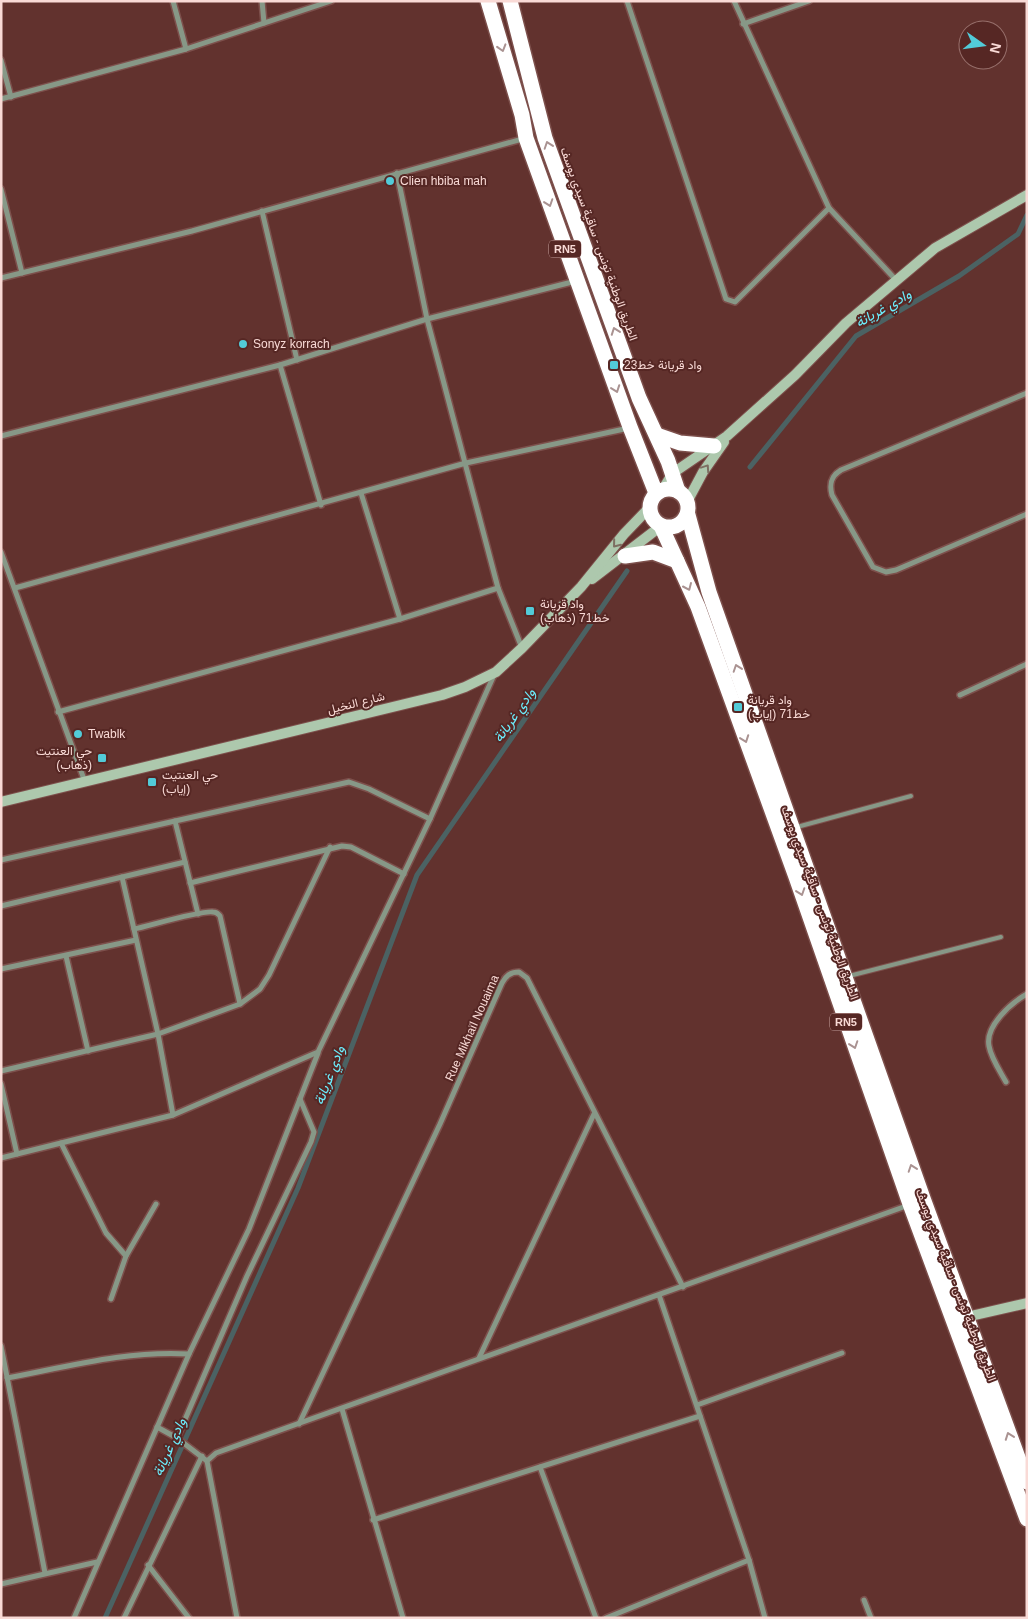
<svg xmlns="http://www.w3.org/2000/svg" width="1028" height="1619" font-family="Helvetica,Vazirmatn,sans-serif">
	<style>
		.lines { fill: none; stroke-linecap: round; stroke-linejoin: round }
		.stream { stroke: #4b6263; stroke-width: 5 }
		.lane-casing { stroke: #7d504c; stroke-width: 6 }
		.street-casing { stroke: #7d504c; stroke-width: 8 }
		.secondary-casing { stroke: #7d504c; stroke-width: 12 }
		.highway-casing { stroke: #7d504c; stroke-width: 18 }
		.lane { stroke: #879887; stroke-width: 4 }
		.street { stroke: #879887; stroke-width: 5 }
		.secondary { stroke: #adc8ad; stroke-width: 10 }
		.highway { stroke: #fff; stroke-width: 15 }
		.oneway { stroke: #aa9392 }
		.oneway2 { stroke: #7d6f62 }
		.poi-dot { fill: #52cbd8; stroke: #562724; stroke-width: 2 }
		.labels { text-anchor: middle; stroke-width: 4; stroke-linejoin: round; paint-order: stroke }
		.shield { fill: #562724; stroke: #c8a4a1; stroke-width: 1 }
		.shield-label { font-size: 11px; font-weight: bold; fill: #f9dad6 }
		.poi-label { font-size: 12px; fill: #f9dad6; stroke: #562724; text-anchor: start }
		.street-label { font-size: 12px; fill: #f9dad6; stroke: #562724 }
		.water-label { font-size: 14px; font-style: italic; fill: #6cf0ff; stroke: #562724 }
	</style>
	<rect width="100%" height="100%" fill="#62322e"/>
	<g class="lines">
		<g class="stream">
			<path d="M 750,467 L 856,336 L 959,276 L 1018,234 L 1027,215"/>
			<path d="M 105,1618 L 298,1188 L 417,875 L 627,571"/>
		</g>
		<defs>
			<g id="lane">
				<path d="M 797,827 L 911,796"/>
				<path d="M 849,976 L 1001,937"/>
			</g>
			<g id="street">
				<path d="M 173,1 L 186,49"/>
				<path d="M 262,1 L 264,23"/>
				<path d="M 627,1 L 726,299 L 735,302 L 829,208"/>
				<path d="M 734,1 L 829,208 L 896,280"/>
				<path d="M 743,24 L 809,1"/>
				<path d="M 1,60 L 11,97"/>
				<path d="M 1,99 L 186,49 L 331,1"/>
				<path d="M 397,173 L 427,319 L 498,588 L 522,648"/>
				<path d="M 1,189 L 22,273"/>
				<path d="M 262,211 L 297,360"/>
				<path d="M 1,278 L 192,231 L 526,138"/>
				<path d="M 280,365 L 321,505"/>
				<path d="M 1027,393 L 841,470 C 831,476 829,484 832,495 L 873,567 L 886,572 L 896,570 L 1027,514"/>
				<path d="M 1,436 L 280,365 L 427,319 L 576,281"/>
				<path d="M 361,493 L 400,619"/>
				<path d="M 1,552 L 85,782"/>
				<path d="M 15,588 L 466,463 L 629,428"/>
				<path d="M 960,695 L 1027,664"/>
				<path d="M 58,712 L 400,619 L 498,588"/>
				<path d="M 175,821 L 198,914"/>
				<path d="M 1,860 L 349,782 L 369,789 L 430,819"/>
				<path d="M 122,877 L 158,1034 L 173,1115"/>
				<path d="M 190,883 L 342,846 L 351,847 L 404,874"/>
				<path d="M 1,906 L 185,862"/>
				<path d="M 134,929 C 149,926 201,910 213,912 C 217,912 217,913 220,916 L 240,1004"/>
				<path d="M 66,956 L 88,1051"/>
				<path d="M 1,969 L 136,940"/>
				<path d="M 1,1071 L 158,1034 L 240,1004 L 260,989 L 269,975 L 330,847"/>
				<path d="M 1006,1082 C 1000,1071 991,1058 989,1046 C 985,1026 1011,1003 1027,994"/>
				<path d="M 1,1084 L 17,1154"/>
				<path d="M 61,1143 L 106,1233 L 126,1256"/>
				<path d="M 1,1158 L 173,1115 L 318,1052 L 430,819 L 494,675"/>
				<path d="M 659,1295 L 749,1560"/>
				<path d="M 111,1299 L 126,1256 L 156,1204"/>
				<path d="M 1,1346 L 45,1573"/>
				<path d="M 479,1358 L 594,1114"/>
				<path d="M 7,1378 C 66,1367 128,1350 189,1354"/>
				<path d="M 697,1405 L 842,1353"/>
				<path d="M 342,1409 L 403,1618"/>
				<path d="M 299,1424 L 440,1124 L 502,983 C 506,976 510,972 519,972 L 527,978 L 683,1287"/>
				<path d="M 157,1427 L 177,1438"/>
				<path d="M 207,1461 L 177,1438 L 247,1276 L 311,1142 L 314,1132 L 300,1099"/>
				<path d="M 540,1467 L 596,1618"/>
				<path d="M 373,1520 L 700,1416"/>
				<path d="M 148,1565 L 189,1618"/>
				<path d="M 1,1584 L 97,1562"/>
				<path d="M 864,1600 L 871,1618"/>
				<path d="M 74,1618 L 189,1354 L 249,1229 L 318,1053"/>
				<path d="M 124,1618 L 202,1456"/>
				<path d="M 237,1618 L 207,1461 L 216,1453 L 909,1205"/>
				<path d="M 606,1618 L 749,1560 L 765,1618"/>
			</g>
			<g id="secondary">
				<path d="M 663,489 L 673,473 L 727,436 L 795,375 L 846,323 L 935,248 L 1027,195"/>
				<path d="M 687,502 L 703,472 L 724,442"/>
				<path d="M 592,579 L 661,526"/>
				<path d="M 1,802 L 442,695 L 465,687 L 496,672 L 522,648 L 581,587 L 624,534 L 649,508"/>
				<path d="M 962,1318 L 1027,1303"/>
			</g>
			<g id="highway">
				<path d="M 488,1 L 522,115 L 526,138 L 630,427 L 656,493"/>
				<path d="M 510,1 L 545,138 L 639,398 L 668,461 L 678,491"/>
				<path d="M 657,435 L 680,443 L 714,446"/>
				<circle cx="669" cy="508" r="19"/>
				<path d="M 688,515 L 709,592 L 924,1201 L 1027,1482"/>
				<path d="M 661,526 L 698,607 L 796,877 L 910,1204 L 1027,1519"/>
				<path d="M 625,556 L 653,552 L 677,561"/>
			</g>
		</defs>
		<use href="#lane" class="lane-casing"/>
		<use href="#street" class="street-casing"/>
		<use href="#secondary" class="secondary-casing"/>
		<use href="#highway" class="highway-casing"/>
		<use href="#lane" class="lane"/>
		<use href="#street" class="street"/>
		<use href="#secondary" class="secondary"/>
		<use href="#highway" class="highway"/>
	</g>
	<defs><path id="oneway-chevron" d="M-2-3.5L2.5 0L-2 3.5" fill="none" stroke-width="1.6" stroke-linecap="round" stroke-linejoin="round" transform="scale(1.25)"/></defs>
	<g class="oneway">
		<use href="#oneway-chevron" transform="translate(502 48) rotate(73)"/>
		<use href="#oneway-chevron" transform="translate(548 145) rotate(-109)"/>
		<use href="#oneway-chevron" transform="translate(549 203) rotate(71)"/>
		<use href="#oneway-chevron" transform="translate(615 331) rotate(-110)"/>
		<use href="#oneway-chevron" transform="translate(616 389) rotate(70)"/>
		<use href="#oneway-chevron" transform="translate(688 587) rotate(66)"/>
		<use href="#oneway-chevron" transform="translate(737 668) rotate(-109)"/>
		<use href="#oneway-chevron" transform="translate(745 739) rotate(70)"/>
		<use href="#oneway-chevron" transform="translate(801 892) rotate(71)"/>
		<use href="#oneway-chevron" transform="translate(854 1045) rotate(71)"/>
		<use href="#oneway-chevron" transform="translate(912 1168) rotate(-109)"/>
		<use href="#oneway-chevron" transform="translate(1009 1436) rotate(-110)"/>
	</g>
	<g class="oneway2">
		<use href="#oneway-chevron" transform="translate(706 468) rotate(-56)"/>
		<use href="#oneway-chevron" transform="translate(616 544) rotate(129)"/>
	</g>
	<g class="poi-dot">
		<circle cx="390" cy="181" r="5"/>
		<circle cx="243" cy="344" r="5"/>
		<rect x="609" y="360" width="10" height="10" rx="2.5"/>
		<rect x="525" y="606" width="10" height="10" rx="2.5"/>
		<rect x="733" y="702" width="10" height="10" rx="2.5"/>
		<circle cx="78" cy="734" r="5"/>
		<rect x="97" y="753" width="10" height="10" rx="2.5"/>
		<rect x="147" y="777" width="10" height="10" rx="2.5"/>
	</g>
	<g class="labels">
		<g class="shield">
			<rect x="549" y="240.5" width="32" height="17" rx="4"/>
			<rect x="830" y="1013.5" width="32" height="17" rx="4"/>
		</g>
		<g class="shield-label">
			<text x="565" y="253">RN5</text>
			<text x="846" y="1026">RN5</text>
		</g>
		<g class="poi-label">
			<text x="400" y="185">Clien hbiba mah</text>
			<text x="253" y="348">Sonyz korrach</text>
			<text x="624" y="369">واد قريانة خط23</text>
			<text x="540" y="608">واد قريانة<tspan x="540" dy="14">خط71 (ذهاب)</tspan></text>
			<text x="748" y="704">واد قريانة<tspan x="748" dy="14">خط71 (إياب)</tspan></text>
			<text x="88" y="738">Twablk</text>
			<text x="92" y="755" text-anchor="end">حي العنتيت<tspan x="92" dy="14">(ذهاب)</tspan></text>
			<text x="162" y="779">حي العنتيت<tspan x="162" dy="14">(إياب)</tspan></text>
		</g>
		<g class="street-label">
			<text transform="translate(599 244) rotate(70)" y="4">الطريق الوطنية تونس - ساقية سيدي يوسف</text>
			<text transform="translate(356 703) rotate(-14)" y="4">شارع النخيل</text>
			<text transform="translate(820 903) rotate(70)" y="4">الطريق الوطنية تونس - ساقية سيدي يوسف</text>
			<text transform="translate(472 1028) rotate(-66)" y="4">Rue Mikhaïl Nouaima</text>
			<text transform="translate(956 1285) rotate(69)" y="4">الطريق الوطنية تونس - ساقية سيدي يوسف</text>
		</g>
		<g class="water-label">
			<text transform="translate(883 308) rotate(-30)" y="5">وادي غريانة</text>
			<text transform="translate(514 715) rotate(-55)" y="5">وادي غريانة</text>
			<text transform="translate(329 1075) rotate(-69)" y="5">وادي غريانة</text>
			<text transform="translate(169 1447) rotate(-66)" y="5">وادي غريانة</text>
		</g>
	</g>
	<rect width="1028" height="1619" fill="none" stroke="#f9dad6" stroke-width="5"/>
	<g transform="translate(983 45) rotate(104)"><circle r="24" fill="#562724" stroke="#976f6b"/>
	<path d="M0-4L9 19L0 12L-9 19Z" fill="#52cbd8"/>
	<text y="-8" font-size="14" font-weight="bold" text-anchor="middle" fill="#f9dad6">N</text>
	</g>
</svg>
